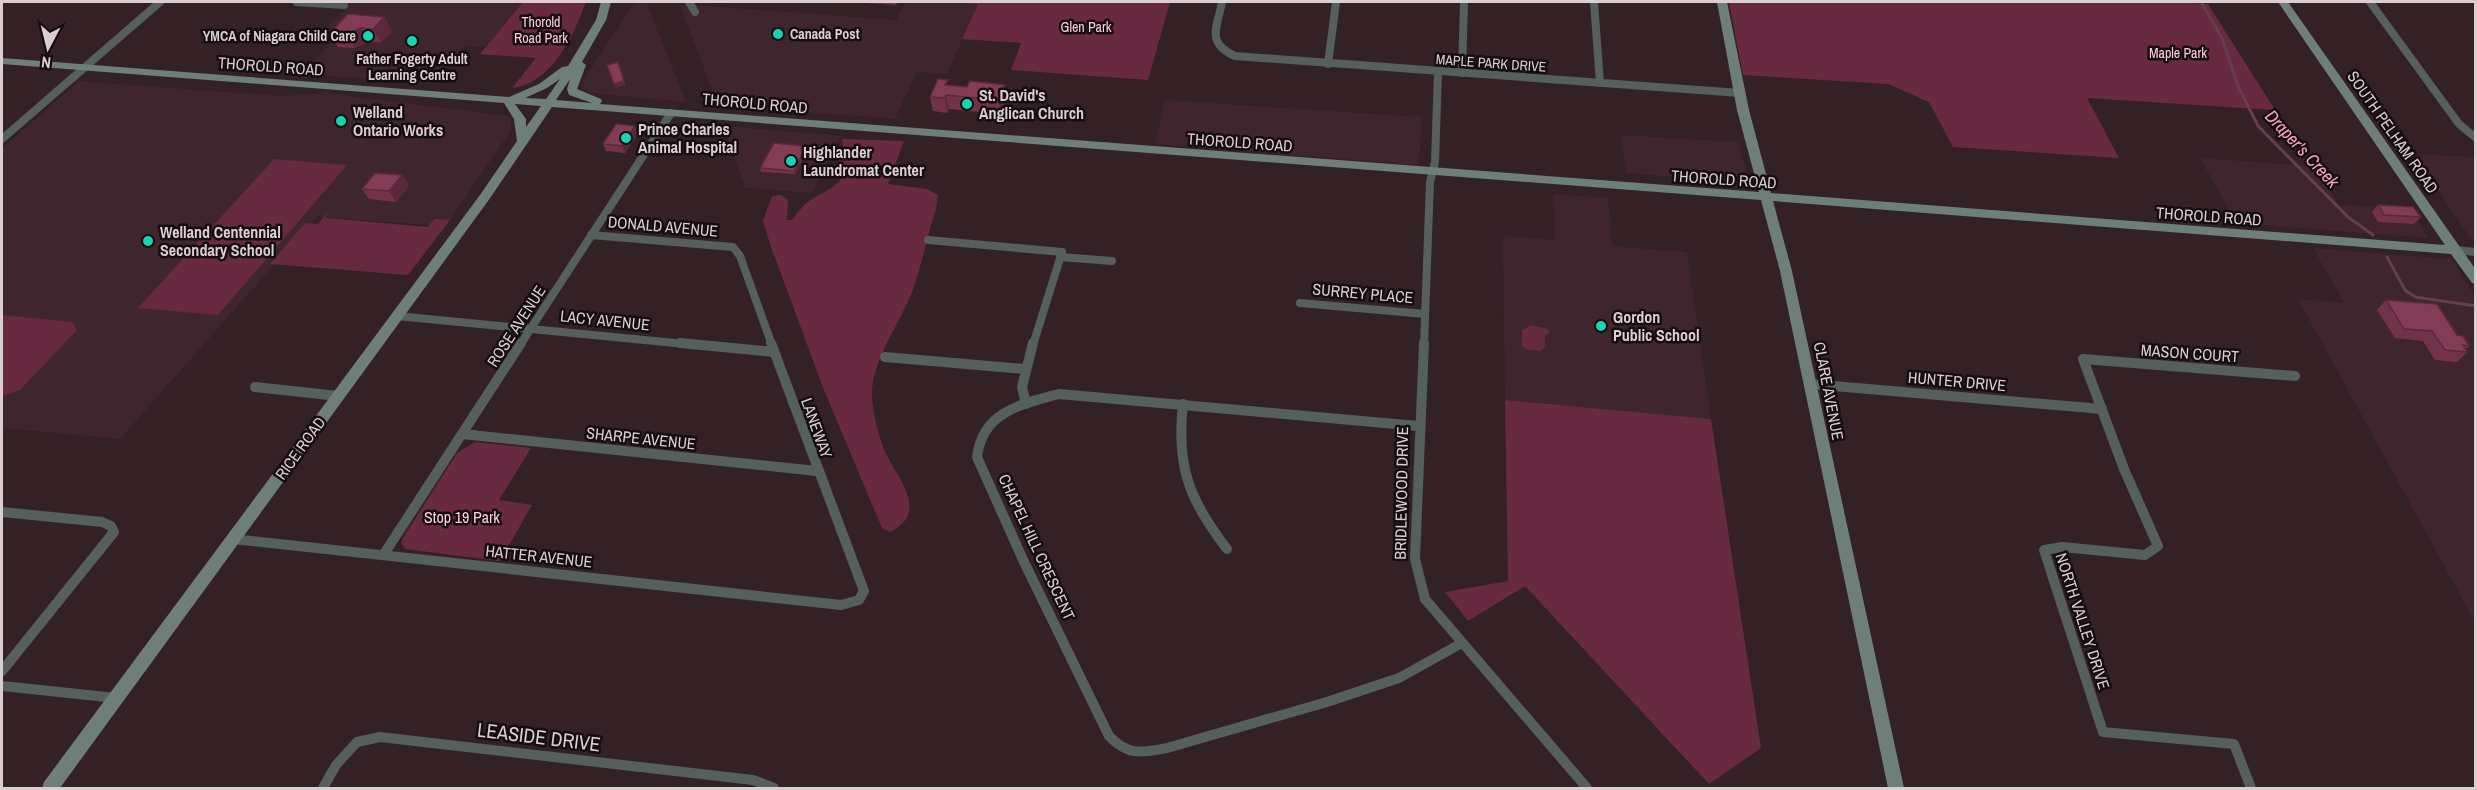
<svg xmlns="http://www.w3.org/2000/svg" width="2477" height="790" font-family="'Archivo Narrow',sans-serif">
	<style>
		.built { fill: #3f252d }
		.green { fill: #682a41 }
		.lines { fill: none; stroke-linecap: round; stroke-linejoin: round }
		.stream { stroke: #653e4f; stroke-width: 3 }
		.street-far1 { stroke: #555f5c; stroke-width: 8 }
		.street { stroke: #555f5c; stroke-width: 10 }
		.secondary { fill: #6e7f7a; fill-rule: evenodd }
		.wall { fill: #72334a }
		.shaded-wall { fill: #5c293c }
		.building { fill: #843b56; stroke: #5c293c; stroke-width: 1.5 }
		.poi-dot { fill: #15d5b3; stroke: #150d0f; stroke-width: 2 }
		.labels { text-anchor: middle; stroke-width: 5; stroke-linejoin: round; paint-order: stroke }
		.far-park-label { font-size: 14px; fill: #fccfdc; stroke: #150d0f }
		.far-poi-label { font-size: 14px; font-weight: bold; fill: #dbced1; stroke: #150d0f; text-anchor: start }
		.far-street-label { font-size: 14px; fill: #dbced1; stroke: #150d0f }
		.street-label { font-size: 16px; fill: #dbced1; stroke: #150d0f }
		.poi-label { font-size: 16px; font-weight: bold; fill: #dbced1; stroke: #150d0f; text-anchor: start }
		.park-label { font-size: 16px; fill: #fccfdc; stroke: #150d0f }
		.water-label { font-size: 18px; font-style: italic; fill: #f9a2be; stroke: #150d0f }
		.near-street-label { font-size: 20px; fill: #dbced1; stroke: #150d0f }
	</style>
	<rect width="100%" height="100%" fill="#332126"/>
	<g class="built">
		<path d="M 351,2 L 523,2 L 485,47 L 466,46 L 433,84 L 301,74 L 337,37 L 319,35 Z"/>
		<path d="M 635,2 L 646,2 L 686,102 L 590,93 L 581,89 L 585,78 Z"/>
		<path d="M 906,2 L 979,2 L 947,74 L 917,72 L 895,119 L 718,105 L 679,4 L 896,20 Z"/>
		<path d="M 79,81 L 281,96 L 326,93 L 511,116 L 511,130 L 446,226 L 324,218 L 318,215 L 120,439 L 2,428 L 2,148 Z"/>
		<path d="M 1165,100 L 1422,117 L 1419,165 L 1155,144 Z"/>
		<path d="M 724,126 L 841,136 L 812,193 L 745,188 Z"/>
		<path d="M 1621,135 L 1738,142 L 1750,183 L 1626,173 Z"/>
		<path d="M 2413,154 L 2475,157 L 2475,240 L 2472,240 Z"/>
		<path d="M 2200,158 L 2313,166 L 2339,205 L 2411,209 L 2429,238 L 2236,223 Z"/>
		<path d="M 1553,194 L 1608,198 L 1612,246 L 1687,252 L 1711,419 L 1505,400 L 1503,236 L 1555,240 Z"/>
		<path d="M 2313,248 L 2451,259 L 2475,296 L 2475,622 L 2298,299 L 2344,303 Z"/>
	</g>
	<g class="green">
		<path d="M 523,2 L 586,2 C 574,35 551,84 512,88 L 536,58 L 480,54 Z"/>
		<path d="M 943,2 L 1170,2 L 1148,80 L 1011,70 L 1021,43 L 962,39 L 978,4 Z"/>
		<path d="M 1729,2 L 2175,2 L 2208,4 L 2275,110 L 2087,98 L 2119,158 L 1953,147 L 1929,102 L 1888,84 L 1743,75 Z"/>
		<path d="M 842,139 L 904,141 L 888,184 L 927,189 L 938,195 L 936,209 C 927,236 922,265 912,292 C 900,323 870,363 872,398 C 873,413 878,433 883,447 C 893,474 933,511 890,532 L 882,528 L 824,390 L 771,247 L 763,221 L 772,196 L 781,195 L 788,200 L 787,220 L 792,220 C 798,212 804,204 812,199 C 823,192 840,186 844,173 L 838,160 L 843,148 Z"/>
		<path d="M 274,159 L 347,165 L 218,315 L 138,308 Z"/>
		<path d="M 329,210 L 325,218 L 428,227 L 434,219 L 450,220 L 408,275 L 270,264 L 305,223 L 318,224 Z"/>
		<path d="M 2,315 L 72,322 L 77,330 L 20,390 L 2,396 Z"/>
		<path d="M 1531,325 L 1548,329 L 1549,333 L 1545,335 L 1545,346 L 1541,351 L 1528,350 L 1522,346 L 1522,330 Z"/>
		<path d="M 1505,400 L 1711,419 L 1761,748 L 1709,784 L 1525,586 L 1468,621 L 1445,592 L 1508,581 Z"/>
		<path d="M 475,442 L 531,448 L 499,500 L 532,505 L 500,561 L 405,549 L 401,543 L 403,538 L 457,453 Z"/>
	</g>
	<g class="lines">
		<g class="stream">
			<path d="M 2201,2 L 2222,38 L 2238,86 L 2258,126 L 2348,217 L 2373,235"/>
			<path d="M 2387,257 L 2405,290 L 2415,297 L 2476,306"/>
		</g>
		<g class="street-far1">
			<path d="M 297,2 L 344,5"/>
			<path d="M 689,2 L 695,12"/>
			<path d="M 1222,2 C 1217,28 1206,43 1235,56 L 1740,93"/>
			<path d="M 1594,2 L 1600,83"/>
			<path d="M 2370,2 L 2459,124 L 2476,138"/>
			<path d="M 1328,64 L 1336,2"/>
			<path d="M 1462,73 L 1464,2"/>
			<path d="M 2,139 L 160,2"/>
			<path d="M 591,235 L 733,247 L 740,256 L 772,345"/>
			<path d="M 928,240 L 1062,252 L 1033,345"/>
			<path d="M 2455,250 L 2476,252"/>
			<path d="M 1060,257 L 1112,261"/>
			<path d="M 1300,303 L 1425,314"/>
			<path d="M 397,316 L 696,345"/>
			<path d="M 520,345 L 671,113"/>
			<path d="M 1424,345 L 1430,182 L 1435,162 L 1438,72"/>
		</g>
		<g class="street">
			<path d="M 680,343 L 774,352"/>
			<path d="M 1424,343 L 1415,559 L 1425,599 L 1587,788"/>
			<path d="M 885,357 L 1025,369"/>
			<path d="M 1810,384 L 2102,409"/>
			<path d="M 255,387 L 338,396"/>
			<path d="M 1026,404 L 1022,387 L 1033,343"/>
			<path d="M 1183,404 C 1176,466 1189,500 1227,549"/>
			<path d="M 1418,426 L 1059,394 C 1021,404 982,412 977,457 L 1024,562 L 1109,736 C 1128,756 1142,753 1167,748 L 1327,702 L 1399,678 L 1462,643"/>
			<path d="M 462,434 L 817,471"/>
			<path d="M 2,512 L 102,522 L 111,526 L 114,532 L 2,671"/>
			<path d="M 233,539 L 841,605 L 859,600 L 864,591 L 771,343"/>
			<path d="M 384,554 L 521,343"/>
			<path d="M 2,686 L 116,698"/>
			<path d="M 323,788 L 336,765 L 357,742 L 380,737 L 753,780 L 774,788"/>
			<path d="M 2251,788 L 2234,744 L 2103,732 L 2044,550 L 2062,547 L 2145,555 L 2158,546 L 2124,469 L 2083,359 L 2295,376"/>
		</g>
		<path class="secondary" d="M 601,2 L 611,2 L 606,20 L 582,62 L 586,65 L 577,89 L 601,99 L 602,101 L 600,104 L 1759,192 L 1737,110 L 1717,2 L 1727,2 L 1749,110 L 1771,193 L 2445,245 L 2278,2 L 2288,2 L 2476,270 L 2476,284 L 2472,283 L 2451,254 L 1773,201 L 1792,271 L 1904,788 L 1888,788 L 1780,271 L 1761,200 L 552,107 L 488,201 L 60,788 L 42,788 L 44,782 L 480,195 L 517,141 L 514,119 L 504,103 L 2,64 L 2,58 L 509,97 L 539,84 L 562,67 L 568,66 L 596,20 ZM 560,79 L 546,99 L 525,98 L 547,88 ZM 570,79 L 567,89 L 569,95 L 592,103 L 556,100 ZM 515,104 L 541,106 L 526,127 L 526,119 Z"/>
	</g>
	<g class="wall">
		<path d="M 849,2 L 898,2 L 896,5 Z"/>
		<path d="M 384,17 L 392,31 L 381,42 L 369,42 L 355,48 L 338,47 L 330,33 Z"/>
		<path d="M 949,85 L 1007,99 L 1001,114 L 949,109 L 947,113 L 933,111 L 930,97 Z"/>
		<path d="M 638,133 L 625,153 L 606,151 L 603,144 Z"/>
		<path d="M 807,150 L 795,174 L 761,172 L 760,168 Z"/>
		<path d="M 402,175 L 409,186 L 396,202 L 369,199 L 362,189 Z"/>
		<path d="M 2378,205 L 2421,217 L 2414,224 L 2378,222 L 2372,212 Z"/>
		<path d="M 2386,300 L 2457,335 L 2469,346 L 2465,349 L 2467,352 L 2457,362 L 2435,360 L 2423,341 L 2395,338 L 2377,310 Z"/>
	</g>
	<g class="shaded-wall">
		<path d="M 384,17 L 392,31 L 381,42 L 373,29 Z"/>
		<path d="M 361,28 L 369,42 L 355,48 L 347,34 Z"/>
		<path d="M 619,66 L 626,85 L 616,88 L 614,84 Z"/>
		<path d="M 1005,85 L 1007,99 L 1001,114 L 999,100 Z"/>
		<path d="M 946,95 L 949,109 L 947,113 L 945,98 Z"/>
		<path d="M 635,126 L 638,133 L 625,153 L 622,146 Z"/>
		<path d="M 806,146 L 807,150 L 795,174 L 794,171 Z"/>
		<path d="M 402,175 L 409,186 L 396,202 L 389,191 Z"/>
	</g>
	<g class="building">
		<path d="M 348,14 L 384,17 L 373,29 L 361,28 L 347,34 L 330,33 Z"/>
		<path d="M 618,62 L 624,81 L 614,84 L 607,65 Z"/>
		<path d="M 938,79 L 948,80 L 945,85 L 967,87 L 970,81 L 1005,85 L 999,100 L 946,95 L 945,98 L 930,97 Z"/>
		<path d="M 616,124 L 635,126 L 622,146 L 603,144 Z"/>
		<path d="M 774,143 L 806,146 L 794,171 L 760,168 Z"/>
		<path d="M 375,173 L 402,175 L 389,191 L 362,189 Z"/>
		<path d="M 2378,205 L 2413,207 L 2421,217 L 2384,215 Z"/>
		<path d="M 2386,300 L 2437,304 L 2457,335 L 2463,336 L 2469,346 L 2463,345 L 2467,352 L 2445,350 L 2432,331 L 2404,329 Z"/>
	</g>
	<g class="poi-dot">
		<circle cx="778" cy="34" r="6"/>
		<circle cx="368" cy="36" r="6"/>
		<circle cx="412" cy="41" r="6"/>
		<circle cx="967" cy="104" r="6"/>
		<circle cx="341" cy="121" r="6"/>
		<circle cx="626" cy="138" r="6"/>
		<circle cx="791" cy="161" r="6"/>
		<circle cx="148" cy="241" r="6"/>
		<circle cx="1601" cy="326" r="6"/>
	</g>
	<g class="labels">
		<g class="far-park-label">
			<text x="541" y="27">Thorold<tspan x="541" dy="16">Road Park</tspan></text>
			<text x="1086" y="32">Glen Park</text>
			<text x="2178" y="58">Maple Park</text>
		</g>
		<g class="far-poi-label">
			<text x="790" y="39">Canada Post</text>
			<text x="356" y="41" text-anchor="end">YMCA of Niagara Child Care</text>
			<text x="412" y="64" text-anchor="middle">Father Fogerty Adult<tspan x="412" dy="16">Learning Centre</tspan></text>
		</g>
		<g class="far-street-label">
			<text transform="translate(1491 63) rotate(4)" y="5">MAPLE PARK DRIVE</text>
		</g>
		<g class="street-label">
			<text transform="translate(271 66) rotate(4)" y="6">THOROLD ROAD</text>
			<text transform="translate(755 103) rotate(5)" y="6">THOROLD ROAD</text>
			<text transform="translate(2393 132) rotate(55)" y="6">SOUTH PELHAM ROAD</text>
			<text transform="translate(1240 142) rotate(4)" y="6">THOROLD ROAD</text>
			<text transform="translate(1724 179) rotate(4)" y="6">THOROLD ROAD</text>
			<text transform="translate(2209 216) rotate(4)" y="6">THOROLD ROAD</text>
			<text transform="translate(663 226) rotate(5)" y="6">DONALD AVENUE</text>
			<text transform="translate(1363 293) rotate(5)" y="6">SURREY PLACE</text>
			<text transform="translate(605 320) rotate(6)" y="6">LACY AVENUE</text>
			<text transform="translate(516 326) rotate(-57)" y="6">ROSE AVENUE</text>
			<text transform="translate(2190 353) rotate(4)" y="6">MASON COURT</text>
			<text transform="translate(1957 381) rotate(5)" y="6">HUNTER DRIVE</text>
			<text transform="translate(1829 391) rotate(79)" y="6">CLARE AVENUE</text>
			<text transform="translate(817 428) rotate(70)" y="6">LANEWAY</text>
			<text transform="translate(641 438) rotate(6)" y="6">SHARPE AVENUE</text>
			<text transform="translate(300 448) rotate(-54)" y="6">RICE ROAD</text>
			<text transform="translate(1401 493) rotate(-89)" y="6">BRIDLEWOOD DRIVE</text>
			<text transform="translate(1037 547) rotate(65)" y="6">CHAPEL HILL CRESCENT</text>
			<text transform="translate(539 556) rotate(6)" y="6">HATTER AVENUE</text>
			<text transform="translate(2083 621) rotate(72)" y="6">NORTH VALLEY DRIVE</text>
		</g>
		<g class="poi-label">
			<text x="979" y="101">St. David's<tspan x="979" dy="18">Anglican Church</tspan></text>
			<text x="353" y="118">Welland<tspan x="353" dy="18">Ontario Works</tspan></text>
			<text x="638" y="135">Prince Charles<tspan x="638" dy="18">Animal Hospital</tspan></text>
			<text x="803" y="158">Highlander<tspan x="803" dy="18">Laundromat Center</tspan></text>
			<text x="160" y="238">Welland Centennial<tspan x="160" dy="18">Secondary School</tspan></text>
			<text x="1613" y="323">Gordon<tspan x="1613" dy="18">Public School</tspan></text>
		</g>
		<g class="park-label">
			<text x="462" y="523">Stop 19 Park</text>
		</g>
		<g class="water-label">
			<text transform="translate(2302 149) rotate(47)" y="6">Draper's Creek</text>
		</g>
		<g class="near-street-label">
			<text transform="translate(539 737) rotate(7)" y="7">LEASIDE DRIVE</text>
		</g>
	</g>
	<rect width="2477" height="790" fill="none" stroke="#dbced1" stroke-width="6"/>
	<g transform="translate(48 48) rotate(187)" stroke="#150d0f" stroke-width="4.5" paint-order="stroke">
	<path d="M0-4.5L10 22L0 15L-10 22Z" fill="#dbced1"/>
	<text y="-9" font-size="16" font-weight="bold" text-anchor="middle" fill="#dbced1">N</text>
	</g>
</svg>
